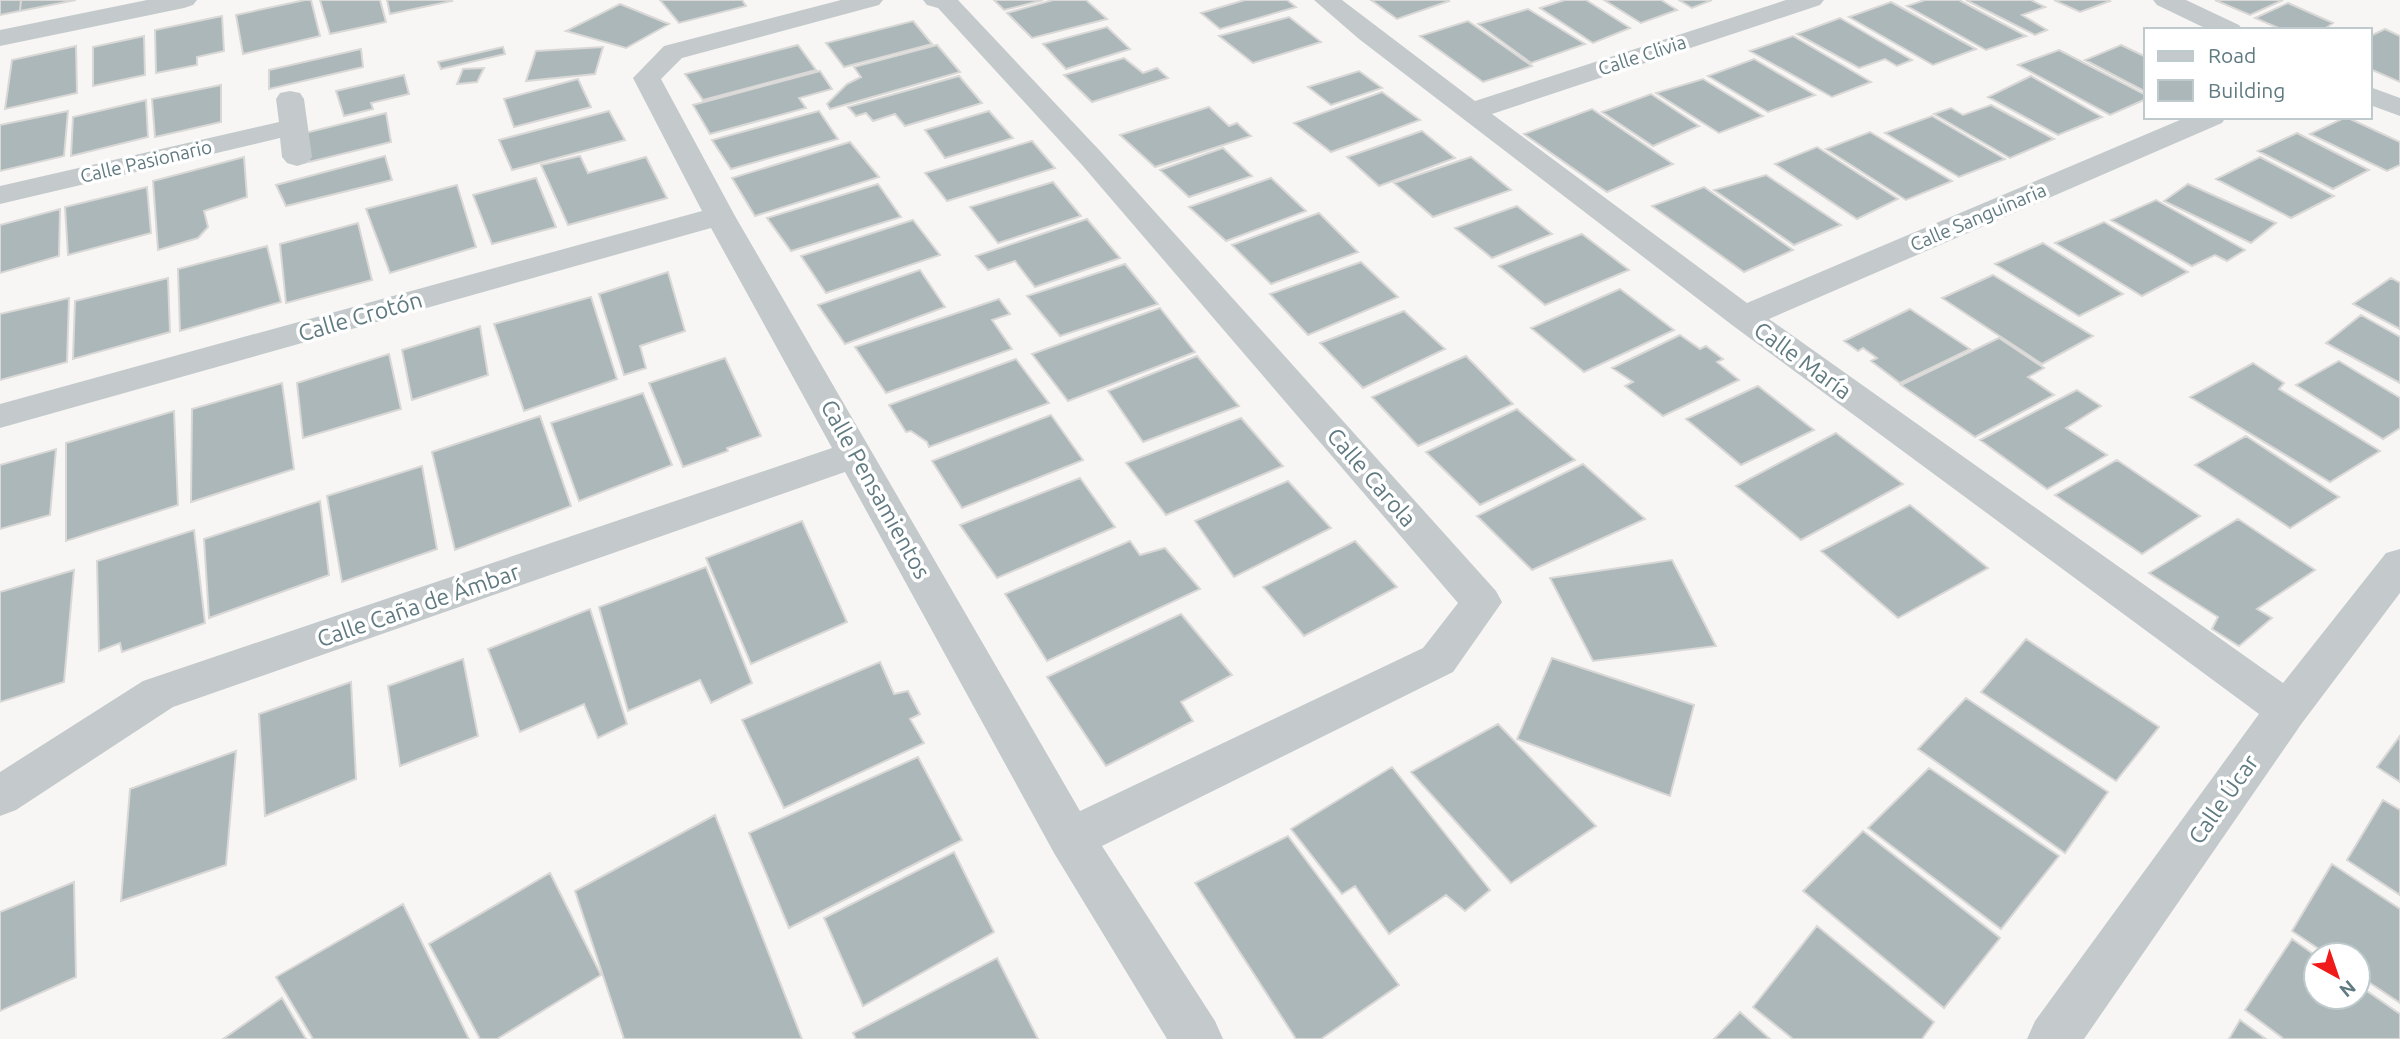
<svg xmlns="http://www.w3.org/2000/svg" width="2400" height="1039" font-family="Ubuntu,sans-serif">
  <style>
    .building { fill: #abb7b9; stroke: #d9d8d6; stroke-width: 2 }
    .lines { fill: none; stroke-linecap: round; stroke-linejoin: round }
    .street { fill: #c4cacc; fill-rule: evenodd }
    .labels { text-anchor: middle; dominant-baseline: central; stroke-width: 7; stroke-linejoin: round; paint-order: stroke }
    .far-street-label { font-size: 19px; fill: #607a81; stroke: #fff }
    .street-label { font-size: 23px; fill: #607a81; stroke: #fff }
  </style>
  <rect width="100%" height="100%" fill="#f7f6f4"/>
  <path class="building" d="M0,0H21L20,11L0,15Z
    M21,0H76L20,11Z
    M305,0H311L320,36L243,54L236,15Z
    M320,0H380L386,22L330,34Z
    M387,0H451L452,1L390,14Z
    M660,0H742L746,6L679,23Z
    M994,0H1043L1004,10Z
    M1053,0H1086L1107,19L1032,38L1007,13Z
    M1245,0H1287L1296,7L1220,29L1201,13Z
    M1371,0H1448L1449,1L1397,19Z
    M1565,0H1586L1630,28L1593,43L1540,8Z
    M1604,0H1661L1677,10L1641,23Z
    M1679,0H1712L1692,8Z
    M1925,0H1959L2026,36L1986,50L1907,6Z
    M1966,0H2031L2045,7L2022,15L2047,30L2035,35Z
    M2054,0H2109L2110,1L2080,12Z
    M2215,0H2283L2250,15Z
    M1891,2L1976,49L1933,65L1849,17Z
    M2288,3L2333,23L2323,30H2283L2255,18Z
    M620,4L669,24L626,48L566,31Z
    M1528,9L1585,44L1531,63L1478,24Z
    M222,16L224,51L197,57V65L156,73L155,30Z
    M1289,17L1321,42L1253,63L1219,36Z
    M1840,18L1912,60L1897,66L1885,59L1859,68L1797,34Z
    M913,21L932,44L844,67L826,43Z
    M1468,21L1532,66L1483,82L1420,36Z
    M1107,27L1130,49L1066,69L1043,44Z
    M2385,29L2400,36V82L2370,69V36Z
    M144,36L145,75L93,86V47Z
    M1793,36L1871,82L1832,97L1750,51Z
    M798,45L816,70L703,100L685,74Z
    M937,45L960,72L830,109L827,104L847,84L861,77L854,67Z
    M2121,45L2146,57V92L2085,60Z
    M76,46L77,93L5,109L12,60Z
    M503,47L505,54L441,69L438,62Z
    M603,47L595,74L526,81L536,51Z
    M361,49L363,67L269,89V70Z
    M2059,50L2146,95V99L2110,115L2018,65Z
    M1124,58L1143,73L1157,68L1168,78L1092,102L1064,75Z
    M1754,59L1815,95L1768,112L1708,76Z
    M484,68L477,82L457,84L463,69Z
    M820,71L832,89L799,98L806,108L710,134L693,105Z
    M1359,71L1382,88L1331,105L1308,87Z
    M404,75L409,94L371,103L373,109L344,116L336,91Z
    M959,76L982,103L905,126L895,114L873,121L866,113L856,116L848,107Z
    M2031,76L2102,117L2058,135L1988,97Z
    M578,79L591,107L514,127L504,99Z
    M1703,79L1763,116L1719,133L1656,93Z
    M221,85V122L155,137L152,99Z
    M1382,92L1420,120L1331,152L1294,123Z
    M1651,94L1699,126L1653,146L1602,112Z
    M146,100L148,137L71,156L73,117Z
    M1991,105L2054,139L2010,158L1934,114L1951,108L1963,115Z
    M1209,107L1229,126L1237,123L1251,136L1155,167L1120,135Z
    M1592,109L1673,164L1607,192L1524,134Z
    M68,111L64,156L0,171V125Z
    M609,111L625,140L512,170L499,140Z
    M819,111L838,139L731,169L712,140Z
    M989,111L1013,138L945,158L925,130Z
    M386,113L391,142L309,162L305,133Z
    M1932,116L2005,159L1959,177L1885,133Z
    M2346,117L2400,142V165L2387,171L2310,134Z
    M1422,131L1455,158L1379,186L1347,157Z
    M1870,132L1952,181L1906,200L1826,149Z
    M2297,133L2369,170L2333,189L2258,151Z
    M1032,141L1055,168L947,201L925,173Z
    M850,142L879,177L755,216L732,178Z
    M1817,147L1898,199L1857,219L1775,164Z
    M1223,148L1252,176L1189,197L1160,170Z
    M385,156L392,180L286,206L276,185Z
    M580,156L588,173L646,157L667,198L568,225L541,165Z
    M244,157L247,197L204,211L208,227L198,238L158,250L153,181Z
    M1471,157L1511,190L1433,217L1394,183Z
    M2260,157L2334,196L2291,218L2216,179Z
    M1766,175L1841,225L1794,245L1714,190Z
    M536,178L556,227L492,244L473,195Z
    M1271,178L1306,211L1226,241L1189,207Z
    M1053,182L1081,216L998,243L970,207Z
    M878,184L901,217L791,251L767,218Z
    M2188,184L2276,223L2251,243L2164,201Z
    M457,185L476,247L390,273L366,209Z
    M147,187L151,233L68,255L65,207Z
    M1704,187L1793,250L1744,272L1652,206Z
    M2156,200L2245,250L2227,261L2215,255L2192,266L2111,220Z
    M1517,206L1552,234L1492,258L1455,228Z
    M60,209L59,256L0,273V225Z
    M1319,213L1358,252L1271,284L1232,245Z
    M1087,219L1120,258L1035,287L1015,261L988,270L976,256Z
    M913,220L940,255L826,293L801,256Z
    M2104,222L2188,272L2142,296L2055,243Z
    M358,223L372,280L286,303L280,244Z
    M1582,234L1629,270L1545,305L1499,266Z
    M2043,243L2123,294L2079,316L1995,264Z
    M267,246L281,302L180,331L178,269Z
    M1361,262L1398,297L1308,335L1270,294Z
    M1125,264L1158,304L1060,336L1027,296Z
    M920,270L945,307L845,344L818,305Z
    M668,272L685,331L640,346L646,368L624,375L599,294Z
    M1993,275L2093,336L2042,364L1942,298Z
    M168,278L170,332L73,359L75,301Z
    M2391,278L2400,283V329L2353,304Z
    M1620,289L1674,330L1584,372L1531,328Z
    M591,297L617,379L524,411L494,324Z
    M69,298L67,362L0,380V314Z
    M999,299L1010,314L992,320L1012,349L886,393L855,347Z
    M1160,308L1195,352L1068,401L1032,354Z
    M1910,309L1970,349L1900,383L1871,361L1877,358L1863,348L1858,351L1844,341Z
    M1404,311L1445,349L1363,388L1320,343Z
    M2361,315L2400,337V383L2326,343Z
    M480,326L488,375L412,400L402,350Z
    M1680,335L1700,349L1706,346L1723,359L1717,362L1739,380L1663,416L1625,386L1633,382L1612,368Z
    M1999,338L2044,368L2028,377L2054,395L1975,437L1901,385Z
    M389,354L401,409L303,438L297,383Z
    M1197,356L1239,406L1143,442L1108,391Z
    M1466,356L1513,404L1418,446L1372,397Z
    M725,358L761,436L727,448L728,451L683,467L649,383Z
    M1016,359L1049,403L929,447L927,442L911,431L906,432L889,405Z
    M2339,361L2400,398V428L2383,439L2296,385Z
    M2253,363L2284,383L2279,389L2380,451L2330,482L2190,397Z
    M282,383L294,469L191,502L192,409Z
    M1758,386L1814,430L1741,465L1686,419Z
    M2077,390L2101,406L2066,428L2107,455L2047,489L1980,440Z
    M643,393L672,465L579,501L551,423Z
    M1517,409L1575,460L1480,505L1426,452Z
    M174,411L178,505L66,541V443Z
    M1051,415L1083,460L962,508L932,461Z
    M540,416L571,506L455,550L432,452Z
    M1241,418L1283,466L1166,515L1126,463Z
    M1836,433L1903,484L1801,540L1736,486Z
    M2246,436L2339,497L2290,528L2195,465Z
    M56,449L50,515L0,529V465Z
    M2117,460L2200,516L2142,554L2055,495Z
    M1583,464L1645,519L1532,570L1477,516Z
    M422,466L437,549L342,582L327,496Z
    M1080,478L1115,527L997,578L960,525Z
    M1288,481L1331,528L1234,577L1195,521Z
    M320,501L329,575L209,618L204,539Z
    M1910,505L1988,568L1898,618L1821,551Z
    M2238,519L2315,570L2257,609L2272,618L2239,646L2212,629L2218,617L2149,573Z
    M802,521L847,622L751,664L706,558Z
    M194,530L205,623L122,652L120,643L99,651L97,561Z
    M1130,541L1140,555L1165,548L1200,589L1047,661L1005,594Z
    M1355,541L1397,587L1304,636L1263,587Z
    M1672,560L1716,646L1593,661L1550,578Z
    M706,567L752,683L711,703L700,680L628,711L599,607Z
    M74,570L64,682L0,702V592Z
    M590,609L627,724L598,738L584,704L520,732L488,649Z
    M1181,614L1232,675L1181,702L1193,721L1106,766L1047,677Z
    M2026,639L2159,727L2116,781L1981,692Z
    M1552,658L1694,705L1670,796L1517,739Z
    M463,659L478,736L400,766L388,686Z
    M880,662L894,694L908,691L920,714L910,719L924,743L784,808L742,720Z
    M351,682L356,779L265,816L259,714Z
    M1966,698L2108,792L2065,853L1918,749Z
    M1498,724L1596,826L1511,883L1411,772Z
    M2400,736V782L2377,767Z
    M236,751L226,865L121,901L130,789Z
    M918,757L962,840L789,928L749,833Z
    M1392,767L1490,890L1465,911L1446,895L1389,934L1355,886L1342,894L1291,829Z
    M1929,768L2059,856L2001,929L1868,828Z
    M2383,800L2400,810V895L2347,860Z
    M715,815L802,1039H624L575,891Z
    M1863,831L2000,938L1944,1008L1803,891Z
    M1288,836L1399,985L1321,1039H1296L1195,883Z
    M954,852L994,932L863,1006L824,918Z
    M2332,864L2400,909V1003L2358,975V955H2328L2292,931Z
    M550,873L601,975L497,1039H480L429,944Z
    M74,882L76,977L0,1011V912Z
    M403,904L469,1039H313L276,977Z
    M1817,926L1934,1022L1922,1039H1793L1753,1007Z
    M2292,939L2316,956V997H2358V985L2400,1014V1039H2284L2245,1010Z
    M997,958L1038,1039H856L853,1033Z
    M282,998L306,1039H223Z
    M1740,1012L1770,1039H1714Z
    M2240,1020L2266,1039H2229Z"/>
  <g class="lines">
    <path class="street" d="M147,0H197L193,5L184,8L0,46V30Z
      M841,0H883L879,5L682,58L661,79L735,216L1080,811L1423,648L1458,603L1082,165L938,8L927,5L923,0H958L1102,153L1496,591L1502,602L1453,672L1102,846L1215,1021L1223,1039H1167L1054,853L845,472L173,707L16,810L0,816V772L143,681L832,448L711,228L0,428V404L702,211L633,78L664,46Z
      M1314,0H1342L1475,101L1786,0H1824L1820,5L1492,114L1747,303L2187,117H2226L2222,123L1769,319L2283,683L2386,553L2400,549V593L2302,723L2084,1039H2027L2035,1021L2259,714L1732,325L1359,39Z
      M2153,0H2186L2239,25L2243,30H2209L2157,5Z
      M2370,87L2400,98V116L2370,105Z
      M290,91L300,93L304,99L312,157L307,163L297,166L287,163L282,157L280,138L0,204V186L279,122L276,99L280,93Z"/>
  </g>
  <g class="labels">
    <g class="far-street-label">
      <text transform="translate(1642 55) rotate(-18)">Calle Clivia</text>
      <text transform="translate(146 161) rotate(-13)">Calle Pasionario</text>
      <text transform="translate(1978 217) rotate(-23)">Calle Sanguinaria</text>
    </g>
    <g class="street-label">
      <text transform="translate(360 316) rotate(-16)">Calle Crotón</text>
      <text transform="translate(1803 360) rotate(36)">Calle María</text>
      <text transform="translate(1372 477) rotate(49)">Calle Carola</text>
      <text transform="translate(876 489) rotate(61)">Calle Pensamientos</text>
      <text transform="translate(418 605) rotate(-19)">Calle Caña de Ámbar</text>
      <text transform="translate(2223 799) rotate(-55)">Calle Úcar</text>
    </g>
  </g>
  <rect x="2144" y="28" width="228" height="91" fill="#ffffff" stroke="#bfcacd" stroke-width="2"/>
  <rect x="2158" y="51" width="35" height="10" fill="#c4cacc" stroke="#bfcacd" stroke-width="2"/>
  <text x="2208" y="63" font-size="21" fill="#607a81">Road</text>
  <rect x="2158" y="80" width="35" height="21" fill="#abb7b9" stroke="#bfcacd" stroke-width="2"/>
  <text x="2208" y="98" font-size="21" fill="#607a81">Building</text>
  <g transform="translate(2337 976) rotate(140)"><circle r="33" fill="#ffffff" stroke="#bfcacd" stroke-width="2"/>
  <path d="M0-5L12 26L0 18L-12 26Z" fill="#f11a1a"/>
  <text y="-10" font-size="19" font-weight="bold" text-anchor="middle" fill="#607a81">N</text>
  </g>
</svg>
